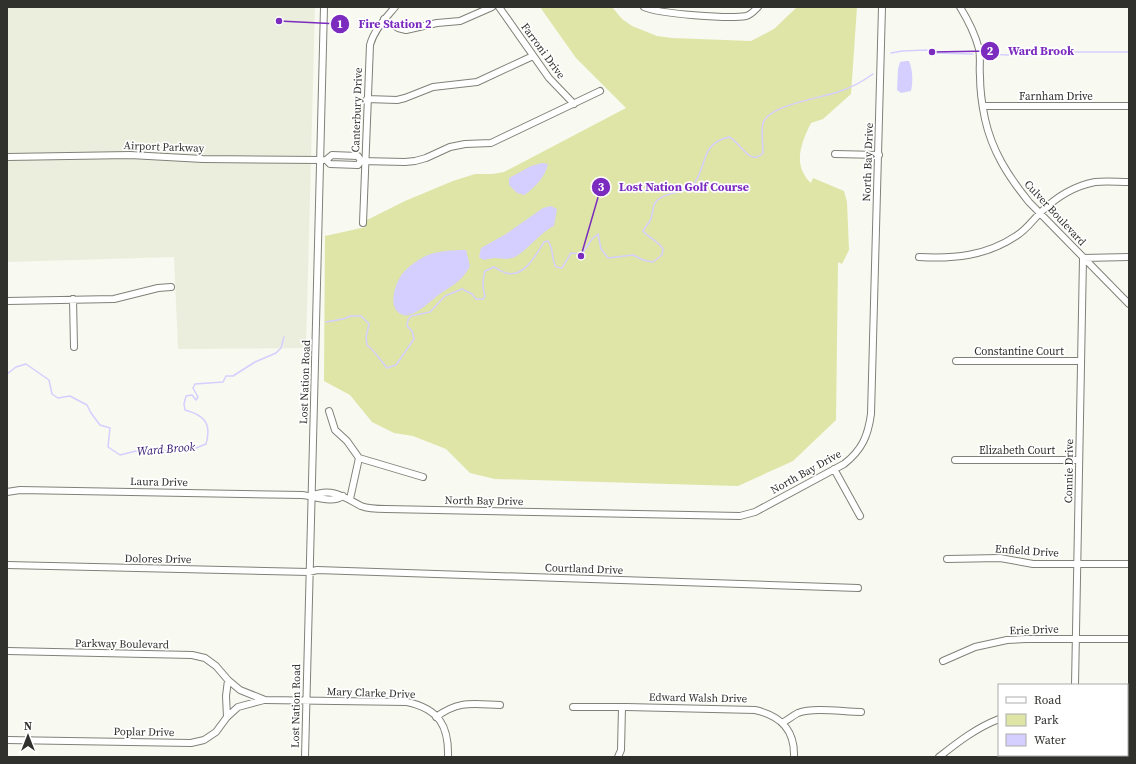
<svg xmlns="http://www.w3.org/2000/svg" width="1136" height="764" font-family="'Source Serif 4',serif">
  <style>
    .built { fill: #eceedd }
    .green { fill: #dfe5a6 }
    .water { fill: #d4cfff }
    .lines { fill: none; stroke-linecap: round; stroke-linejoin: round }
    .stream { stroke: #d4cfff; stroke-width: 1.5 }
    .minor-casing { stroke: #808179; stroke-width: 8 }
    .minor { stroke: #fff; stroke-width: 6 }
    .labels { text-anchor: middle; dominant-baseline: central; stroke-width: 3.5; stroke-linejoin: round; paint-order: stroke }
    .street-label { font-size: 11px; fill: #30312d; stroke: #fff }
    .water-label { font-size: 12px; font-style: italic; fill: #30136c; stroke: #fff }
    .leader { fill: none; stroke: #7b2cbf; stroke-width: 1.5 }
    .callout-dot { fill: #7b2cbf; stroke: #fff; stroke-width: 1.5 }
    .mark-label { font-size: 12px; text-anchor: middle; font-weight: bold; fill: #fff }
    .callout-label { font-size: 12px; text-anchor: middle; font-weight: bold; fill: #7b2cbf; stroke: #fff; stroke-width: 3.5; stroke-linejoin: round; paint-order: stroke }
  </style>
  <rect width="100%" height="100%" fill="#f8f9f0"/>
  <path class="built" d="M7,7H315L306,348L178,349L174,257L7,262Z"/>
  <path class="green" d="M540,7H612L622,19L632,26L657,36L672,38L751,41L774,29L797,7H857L851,94L823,119L811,123C801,143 792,165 811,183L813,178L844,191L847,202L849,250L842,264L838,262L836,420L793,461L738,486L495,479L470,473L446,449L413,436L394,433L372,422L350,395L324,381L325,236L366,227L367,220L405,201L453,181L475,174H493L504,172L626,108L576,58Z"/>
  <path class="water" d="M906,61H909C913,70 913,82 911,91L901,93L897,90L898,69L900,62Z
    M542,163L548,164C545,177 535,188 524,195L517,193L509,185V178L531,166Z
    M551,206L557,209L554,226C540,232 524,255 512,258C506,260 502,258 496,258C492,258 487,259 484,260L479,257L481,248L506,234L543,208Z
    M466,250L470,266C462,282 451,286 437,296C430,302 418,313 409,315C405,316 401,315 398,312C388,304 396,281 403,273C407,268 416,261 422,258C432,251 454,250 466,250Z"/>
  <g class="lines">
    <path class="stream" d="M891,53L902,51L926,50L936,53L973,54
      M987,54L1029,56L1051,52H1129
      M326,322L343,319L351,316H361L369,324L366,337L367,345C375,351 380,360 387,368L396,365L414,339L412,331L407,326L408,320L411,316L430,312L445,296L462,289L472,294L476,299H483L485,296C482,287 482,280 485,271L494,267C498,269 502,272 506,273C524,278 536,255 544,242L548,241C554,249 551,258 556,267L562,268L571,253L582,254L592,239L598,234L601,249L608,258L633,255L643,260L653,262L662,255L663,249C658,241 649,238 643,231C645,227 648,224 650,221C653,215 652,208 655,203C663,191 682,195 692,186C708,170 698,144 729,137C741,142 749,167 763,153C763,145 761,129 763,123C769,105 821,98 838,92C850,88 862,82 873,74
      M7,374L16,367L26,364L49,380L52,394L58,398L70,396L87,405L91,413L100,425L110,428L108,447L120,455L136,451H158L196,448L206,444C212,423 204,415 185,410L184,404L186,396L192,395L196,400L198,397L193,388L195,384L223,382L226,376H233L255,362L276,353L281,348L284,337"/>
    <g class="minor-casing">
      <path id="minor" d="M499,7L549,78L574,104
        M644,7C659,14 729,19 746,16C751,15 754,11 758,7
        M960,7C968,20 975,34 979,49C981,58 979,67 980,76C980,91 982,105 985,119C992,151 1008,176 1029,202L1129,304
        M384,19L398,28L406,30L437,23L460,21L492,7
        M367,99L397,100L405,98L433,87L477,82L533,56
        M983,106H1129
        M835,154L879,155
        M7,157L130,155L203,159L323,160
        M361,161L358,156L332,155L326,160L330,164L358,165L361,161L405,162L415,161L426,158L450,147L465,144L491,143L600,91
        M363,223L370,45C374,30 385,19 395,7
        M919,257C954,259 986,256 1016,236C1026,230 1032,221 1040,213C1055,198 1074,186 1095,182C1106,181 1118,182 1129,182
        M73,299L74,347
        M7,301L114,299L158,288L171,287
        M956,361H1081
        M329,411L335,430L347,441L359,458L423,477
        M955,460H1079
        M834,469L860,516
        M7,492L20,490L302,495C314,496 332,504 343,496
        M311,496C332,487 344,497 361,506C369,509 379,509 386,509L740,516L755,512L844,464C862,450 868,436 871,414L882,7
        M350,499L359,458
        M947,559L1000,558L1033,564H1129
        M7,565L309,572L317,570L858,588
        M7,651L192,655L205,658L216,666L228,680L240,690L265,700L407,702C439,709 449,726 448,757
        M943,661L975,647L1007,640L1026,639H1129
        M1075,685L1083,258L1129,257
        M573,707H626L755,710C781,716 795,730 794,757
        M1127,714H1129
        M227,717L226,696L228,680
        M436,717C459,700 473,704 500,705
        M782,723C788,720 792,716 798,713C815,707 843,712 861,712
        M7,740L191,743L204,740L216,732L227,717L238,707L264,700
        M305,757L324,7
        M618,757L621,750L622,707
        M939,757C958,742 976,728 999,719"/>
    </g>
    <use href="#minor" class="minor"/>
  </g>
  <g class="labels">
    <g class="street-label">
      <text transform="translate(543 51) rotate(54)">Farroni Drive</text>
      <text x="1056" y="96">Farnham Drive</text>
      <text transform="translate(357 110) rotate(-88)">Canterbury Drive</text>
      <text transform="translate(164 147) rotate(2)">Airport Parkway</text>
      <text transform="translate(868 162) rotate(-88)">North Bay Drive</text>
      <text transform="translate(1055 213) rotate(47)">Culver Boulevard</text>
      <text x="1019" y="351">Constantine Court</text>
      <text transform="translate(305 382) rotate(-88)">Lost Nation Road</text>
      <text x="1017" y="450">Elizabeth Court</text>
      <text transform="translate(1069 471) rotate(-89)">Connie Drive</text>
      <text transform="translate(806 472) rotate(-29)">North Bay Drive</text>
      <text transform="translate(159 482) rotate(1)">Laura Drive</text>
      <text transform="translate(484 501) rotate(1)">North Bay Drive</text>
      <text transform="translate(1027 551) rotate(4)">Enfield Drive</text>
      <text transform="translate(158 559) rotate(1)">Dolores Drive</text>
      <text transform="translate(584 569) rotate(2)">Courtland Drive</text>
      <text transform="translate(1034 630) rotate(-2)">Erie Drive</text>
      <text transform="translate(122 644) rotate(1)">Parkway Boulevard</text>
      <text transform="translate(371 693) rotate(2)">Mary Clarke Drive</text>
      <text transform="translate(698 698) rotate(1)">Edward Walsh Drive</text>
      <text transform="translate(296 706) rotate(-89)">Lost Nation Road</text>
      <text transform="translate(144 732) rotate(1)">Poplar Drive</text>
    </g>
    <g class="water-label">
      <text transform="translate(166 449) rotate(-5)">Ward Brook</text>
    </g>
  </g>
  <path class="leader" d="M279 21L340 24M932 52L990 51M581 256L601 187"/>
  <g class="callout-dot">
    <circle cx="279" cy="21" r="4"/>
    <circle cx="932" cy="52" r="4"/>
    <circle cx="581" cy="256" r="4"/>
    <circle cx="340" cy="24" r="10"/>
    <circle cx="990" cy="51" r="10"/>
    <circle cx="601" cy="187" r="10"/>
  </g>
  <g class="mark-label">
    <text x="340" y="28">1</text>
    <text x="990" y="55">2</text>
    <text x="601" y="191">3</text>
  </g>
  <g class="callout-label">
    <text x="395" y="28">Fire Station 2</text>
    <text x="1041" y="55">Ward Brook</text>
    <text x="684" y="191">Lost Nation Golf Course</text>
  </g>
  <rect width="1136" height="764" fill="none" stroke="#30312d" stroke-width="16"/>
  <rect x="998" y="684" width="130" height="72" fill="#ffffff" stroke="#acadab"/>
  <rect x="1006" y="697" width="20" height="6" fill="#ffffff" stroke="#acadab"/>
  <text x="1034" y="704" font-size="12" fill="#30312d">Road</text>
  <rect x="1006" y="714" width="20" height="12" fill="#dfe5a6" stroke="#acadab"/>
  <text x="1034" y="724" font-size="12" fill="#30312d">Park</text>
  <rect x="1006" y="734" width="20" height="12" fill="#d4cfff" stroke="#acadab"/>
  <text x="1034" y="744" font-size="12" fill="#30312d">Water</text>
  <g transform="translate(28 736)" stroke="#ffffff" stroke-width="3" paint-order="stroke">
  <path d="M0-3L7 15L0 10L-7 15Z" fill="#30312d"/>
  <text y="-6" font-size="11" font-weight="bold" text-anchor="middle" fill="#30312d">N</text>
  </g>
</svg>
